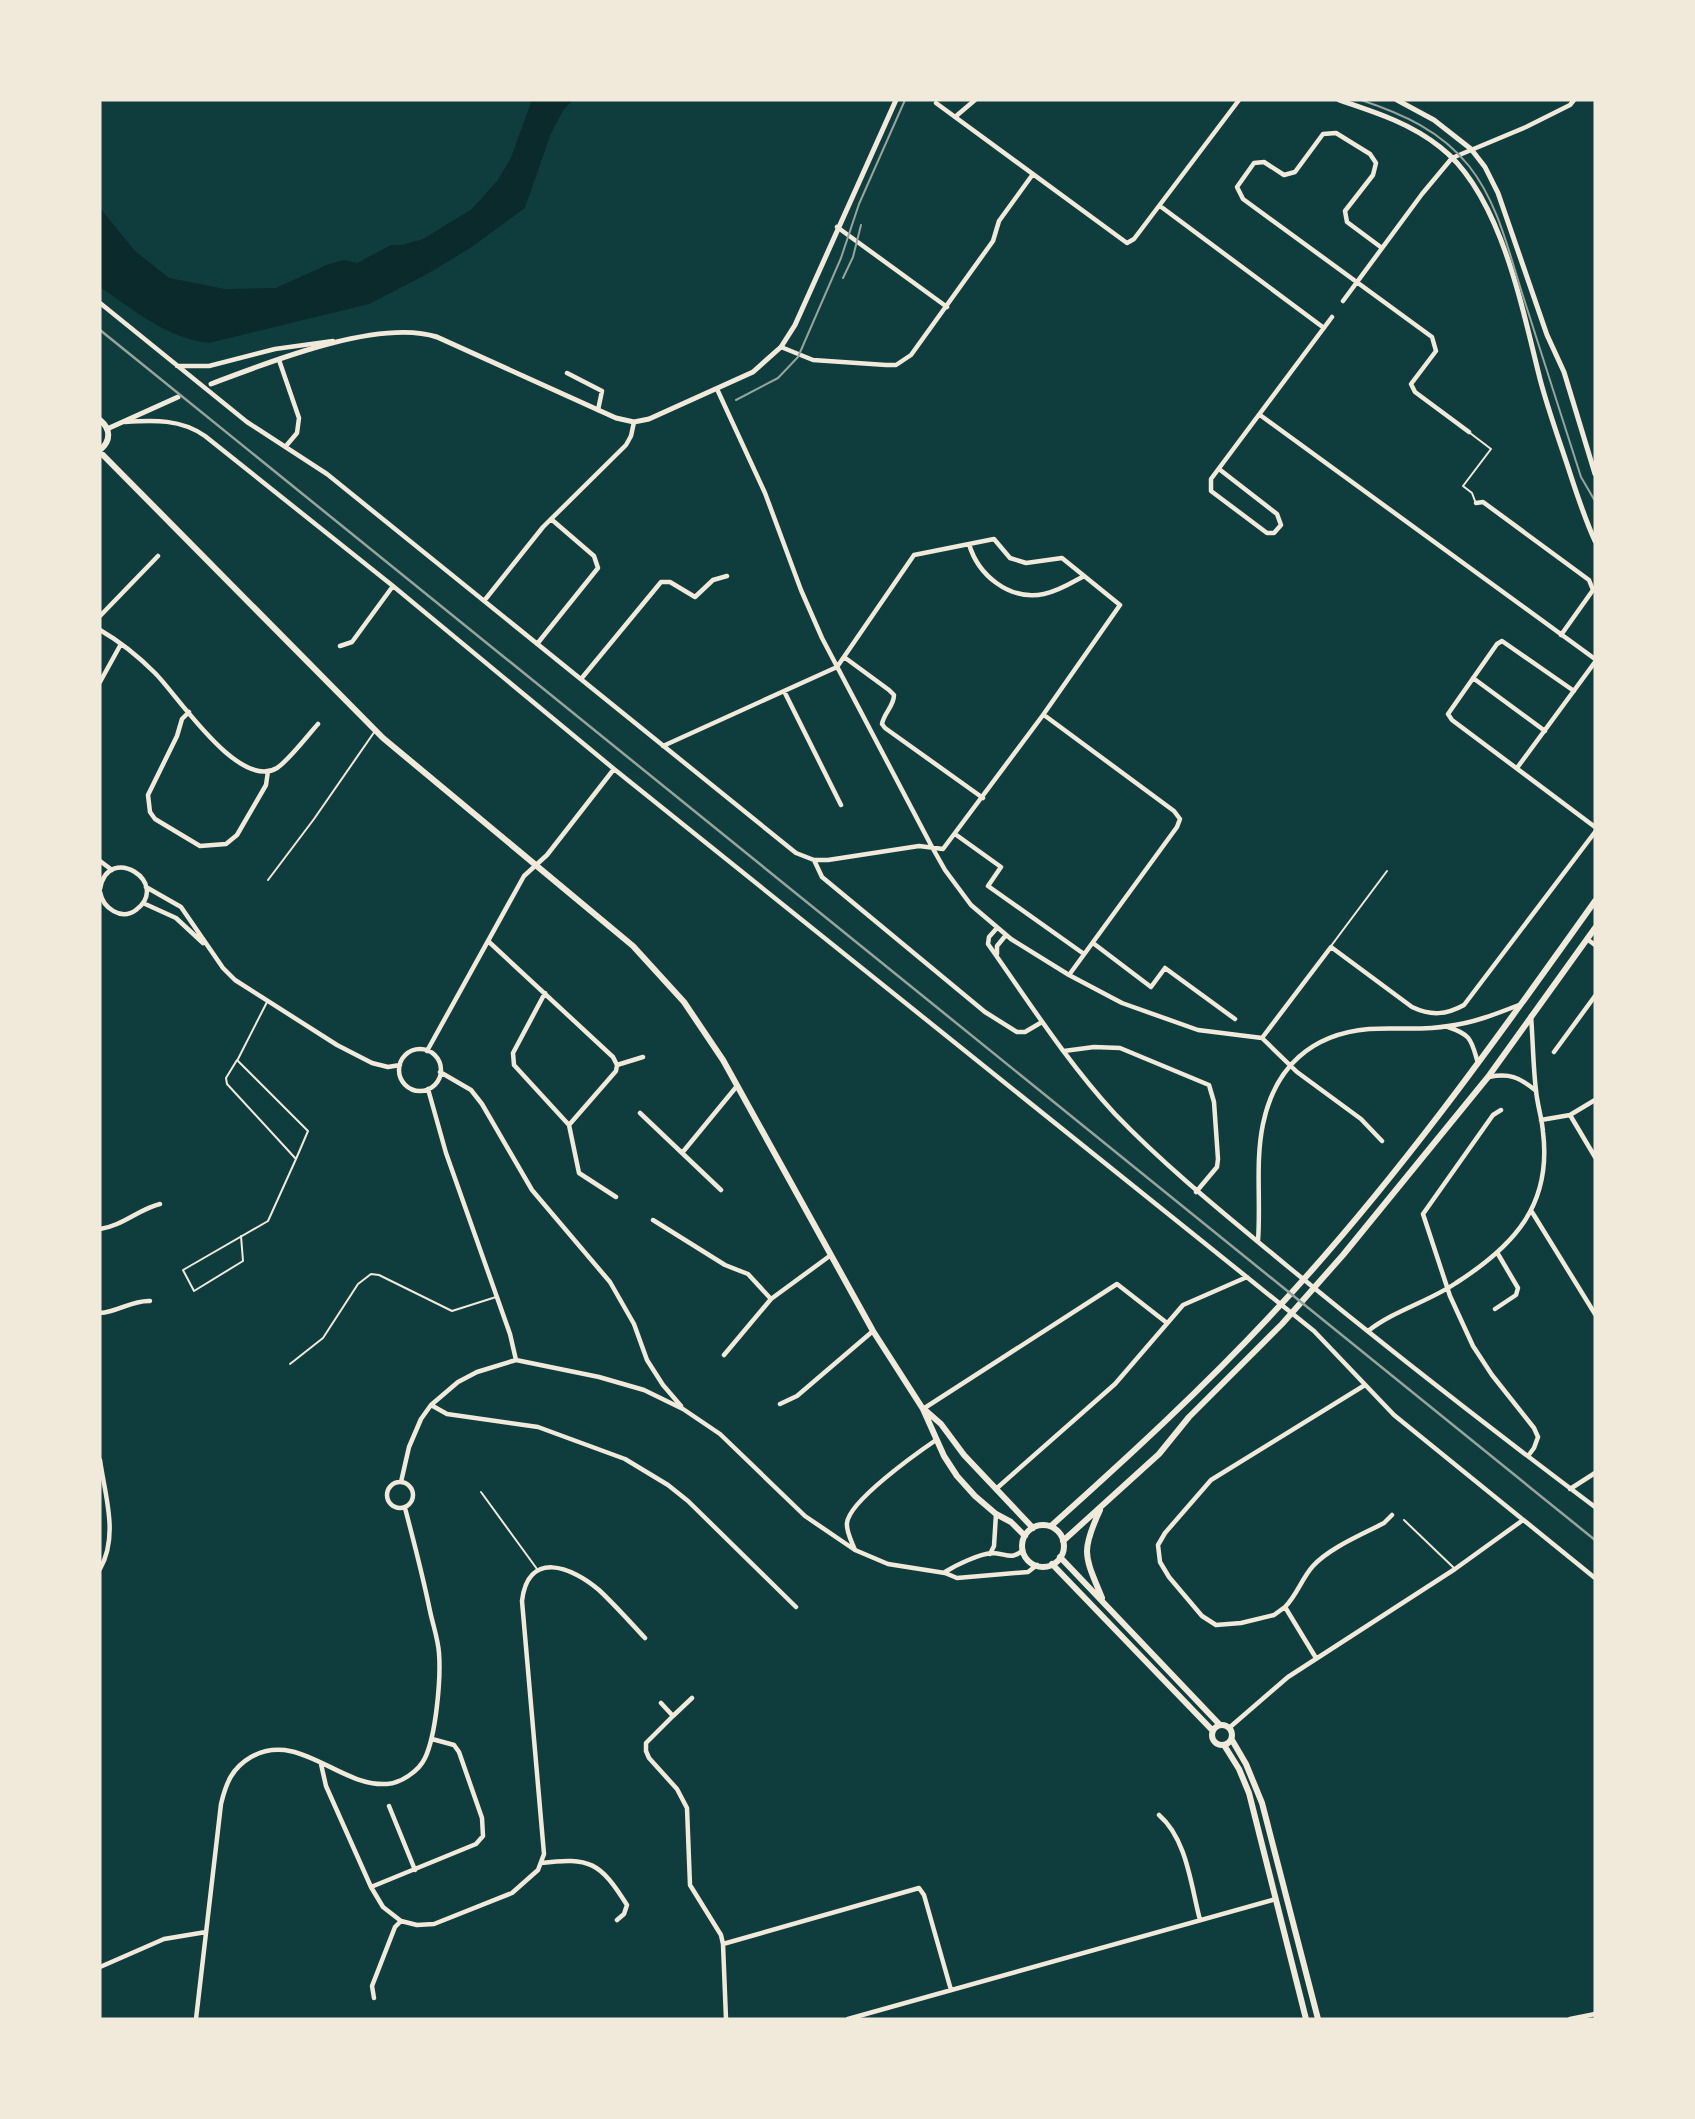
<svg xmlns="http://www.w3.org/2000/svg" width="1695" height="2119" font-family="Cabin,sans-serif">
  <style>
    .water { fill: #0a2a2b }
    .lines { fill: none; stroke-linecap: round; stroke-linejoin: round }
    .service { stroke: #f1e9da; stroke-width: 2 }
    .minor { stroke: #f1e9da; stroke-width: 4.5 }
    .tertiary { stroke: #f1e9da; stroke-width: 5 }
    .primary { stroke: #f1e9da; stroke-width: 6 }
    .tram { stroke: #97a49c; stroke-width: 2 }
    .rail { stroke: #97a49c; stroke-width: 2.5 }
  </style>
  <rect width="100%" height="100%" fill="#0f3d3e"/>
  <path class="water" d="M532,100H573L564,109L551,133L525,208L470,248L429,273L369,304L209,343C167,338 135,311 100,287V208L135,251L169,278L225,289L276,288L329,264L344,260L357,263L391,245H402L423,239L472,209L497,181L510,160Z"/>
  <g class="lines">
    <path class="service" d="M1470,433L1491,449L1463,486L1472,493L1475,501
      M268,880L314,819L375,731
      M1331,946L1387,871
      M238,1059L267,1002
      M237,1060L308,1131L296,1159L227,1084L226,1078Z
      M241,1236L243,1261L194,1291L183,1270L268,1221L296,1159
      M290,1364L323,1338L358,1284L371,1274L379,1275L452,1311L496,1297
      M481,1492L537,1569
      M1404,1520L1454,1568"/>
    <path class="minor" d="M936,103L1127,243L1134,239L1239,100
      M955,117L975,100
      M1160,206L1324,328
      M837,227L947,307
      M1382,248L1347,222L1345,211L1373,175L1376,163L1370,154L1336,133L1323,134L1295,172L1284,175L1264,162L1254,163L1237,187L1243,199L1432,337L1436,351L1411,384L1415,392L1469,432
      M1343,301L1422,194L1452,158L1526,127L1570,105L1574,100
      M100,303L247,422L327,474L796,853L814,860H828L919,846L943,849L1043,715L1120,605L1062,558L1026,563L1010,558L994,539L914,555L837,667L663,746
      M781,347L813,360L886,365H896L911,355L993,241L999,221L1033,174
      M279,360L299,418L297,433L286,446
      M177,366H209L275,349L333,341
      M567,373L602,391L598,410
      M717,389L765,493L801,590L822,638L932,847L945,870L971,905L1011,939L1069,975L1122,1003L1198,1030L1262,1038L1297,1072L1361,1119L1382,1141
      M1260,415L1595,659
      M125,422C154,420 181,419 205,436L393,586L614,769L1314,1331L1394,1415L1595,1578
      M1219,469L1277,514L1281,525L1274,533H1267L1211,491V479L1332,317
      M1476,503L1483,502L1589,580L1593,590L1561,635
      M969,544C978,575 1009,601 1044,594C1059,591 1071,583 1084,576
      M484,601L543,527L626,445L631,436L634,422
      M100,616L158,556
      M100,630C119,641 139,657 155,673C178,696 239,791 277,768C288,761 308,735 318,724
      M537,644L598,568L594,556L551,519
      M340,646L352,642L393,586
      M844,657L889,690L894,695C894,706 884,713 882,724L885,728L983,798
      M1473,678L1545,731
      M581,679L661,582H670L695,597L713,580L727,576
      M100,682L121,644
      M784,691L841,805
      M1574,691L1502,641L1497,644L1448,714L1452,720L1595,827
      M189,712L182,719L177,736L148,795L150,812L155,819L200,846L226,844L237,835L266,785L268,771
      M1044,715L1174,811L1180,819L1177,827L1069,975
      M1517,768L1595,662
      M955,834L1001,867L988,886L1084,954
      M814,860L822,877L985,1012L1017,1032H1025L1042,1022
      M100,861L112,870
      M146,887L181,907L223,968L235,980L337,1045L372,1063L388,1067L400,1065
      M100,889C108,842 172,883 136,910C121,921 103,908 100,892
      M143,903L176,918L203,943
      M997,928L989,937L988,944C1029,1002 1067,1062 1115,1114C1168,1169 1227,1216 1286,1265C1387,1348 1491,1429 1595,1507
      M1587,939L1595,945
      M488,941L613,1057L617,1065L616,1071L569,1125L514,1065L513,1053L545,993
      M1093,943L1151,987L1165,968L1235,1019
      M997,954V946L1006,935
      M1448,1027C1472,1035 1471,1040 1478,1063
      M1262,1038L1331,947L1412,1007C1431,1016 1446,1015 1464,1005L1595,832
      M399 1070a21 21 0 1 1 42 0a21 21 0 1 1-42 0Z
      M427,1051L524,876L547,855L614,769
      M1064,1051L1094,1047L1120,1048L1209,1085L1214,1102L1218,1159L1217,1167L1196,1192
      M1554,1052L1595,996
      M617,1065L643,1057
      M440,1072L471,1090L482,1104L532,1190L610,1282L634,1324L647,1360L663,1385L681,1406
      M1489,1077C1509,1073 1519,1077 1535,1090
      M428,1089L446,1153L510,1334L516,1360
      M1501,1110L1493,1115L1423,1214L1450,1296L1473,1346L1492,1375L1534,1428L1538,1437L1534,1448L1528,1456
      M640,1113L721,1190
      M1570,1115L1595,1157
      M1541,1120L1570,1115L1595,1100
      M569,1125L579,1173L616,1197
      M682,1153L737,1086
      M1532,1212L1595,1314
      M653,1220L725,1265L748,1274L771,1299L831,1255
      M100,1229C122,1226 139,1209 160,1204
      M1258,1241C1261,1202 1255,1162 1263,1124C1275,1067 1311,1034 1369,1029C1395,1027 1422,1031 1448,1026C1473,1023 1496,1014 1519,1005
      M1495,1309L1516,1295L1518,1288L1498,1254
      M100,1313C118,1312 132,1300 150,1301
      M1368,1331C1395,1310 1428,1302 1456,1283C1514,1246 1552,1205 1543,1132C1542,1118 1537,1104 1536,1090C1533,1066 1533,1040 1531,1016
      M724,1355L771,1299
      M780,1404L797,1396L873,1331
      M431,1405L447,1414L538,1427L625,1459L668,1485L688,1501L796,1607
      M923,1409L1117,1284L1167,1323
      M100,1460C105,1496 119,1535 100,1569
      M387 1495a13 13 0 1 1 26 0a13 13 0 1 1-26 0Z
      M401,1482L409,1447L421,1419L431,1405L458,1382L477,1372L516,1360L599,1377L644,1390L683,1409L720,1434L805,1516L855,1550L888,1564L945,1573L957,1578L1028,1572L1037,1565
      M996,1489L1115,1384L1183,1305L1247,1277
      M1570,1489L1595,1473
      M855,1550C852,1542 846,1532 847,1523C849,1501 917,1453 936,1440
      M990,1554L994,1546L996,1514
      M945,1572C956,1565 979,1554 992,1553C1006,1553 1011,1561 1023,1550
      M1285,1607C1297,1595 1302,1578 1313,1566C1329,1548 1363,1534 1384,1523L1392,1515
      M1316,1658L1285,1607L1274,1615L1241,1623L1216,1625L1202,1616L1169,1577L1160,1562L1158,1545L1165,1533L1211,1480L1365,1385
      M661,1703L673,1716L646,1743V1751L649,1758L677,1789L687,1808L690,1885L721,1935L723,1944L726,2019
      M673,1716L692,1698
      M1229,1728L1288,1677L1455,1569L1523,1520
      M321,1764L326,1786L371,1887L383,1907L401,1921L417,1925L434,1924L512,1893L538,1870L544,1854L522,1601C528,1550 571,1566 599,1590C615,1605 630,1622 645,1638
      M389,1806L415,1870
      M1159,1815C1187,1839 1191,1886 1200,1920
      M541,1863C590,1857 600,1862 627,1905L624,1914L617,1920
      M371,1887L476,1844L483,1836L482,1818L459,1752L454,1745L432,1739
      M723,1944L919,1888L924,1895L951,1990
      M100,1967L164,1939L206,1932
      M374,1998L372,1986L395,1927L401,1921
      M196,2019L221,1804C226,1783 232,1768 251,1757C299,1730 339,1787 387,1784C401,1783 419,1771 425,1758C436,1735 441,1679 439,1653C438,1639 433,1625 430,1611C423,1577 414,1542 405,1508
      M848,2019L1276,1899
      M1570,2019L1595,2014"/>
    <path class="tertiary" d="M1339,100C1375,112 1410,123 1440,147C1501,194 1522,308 1540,379C1547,406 1557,434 1566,461C1575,488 1583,515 1595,541
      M1397,100L1434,120L1471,149L1485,167L1498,193L1547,335L1564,372L1595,474
      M211,384C269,362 379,318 437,337L616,418L634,422L649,419L753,372L781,347L795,325L896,100
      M107,429L178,397"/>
    <path class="primary" d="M100,420C111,429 111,441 100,450
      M100,452L383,738L633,946L684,1002L723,1060L873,1331L923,1409L944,1456L957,1476L975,1496L996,1514L1011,1522L1025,1536
      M925,1410L941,1424L964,1455L1033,1528
      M1100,1510C1080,1553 1085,1556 1102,1598
      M1022 1546a21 21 0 1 1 42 0a21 21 0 1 1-42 0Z
      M1051,1526C1127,1458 1202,1389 1272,1314C1392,1186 1494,1043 1595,901
      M1063,1541L1159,1454L1189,1417L1282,1324L1343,1255L1488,1077L1595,928
      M1060,1557L1220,1725
      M1052,1564L1213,1731
      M1212 1735a10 10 0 1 1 20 0a10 10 0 1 1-20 0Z
      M1232,1740L1246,1764L1262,1803L1318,2019
      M1224,1745L1239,1769L1249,1793L1306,2019"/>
    <path class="tram" d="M1361,100C1403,114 1441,131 1469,166C1499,204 1509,254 1524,299C1543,358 1562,418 1581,477L1595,501
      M843,278L853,257L861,225
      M736,400L778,378L798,357L841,258L859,204L905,100"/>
    <path class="rail" d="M100,330L1595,1540"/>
  </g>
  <rect width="1695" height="2119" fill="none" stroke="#f1e9da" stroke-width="203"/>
</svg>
